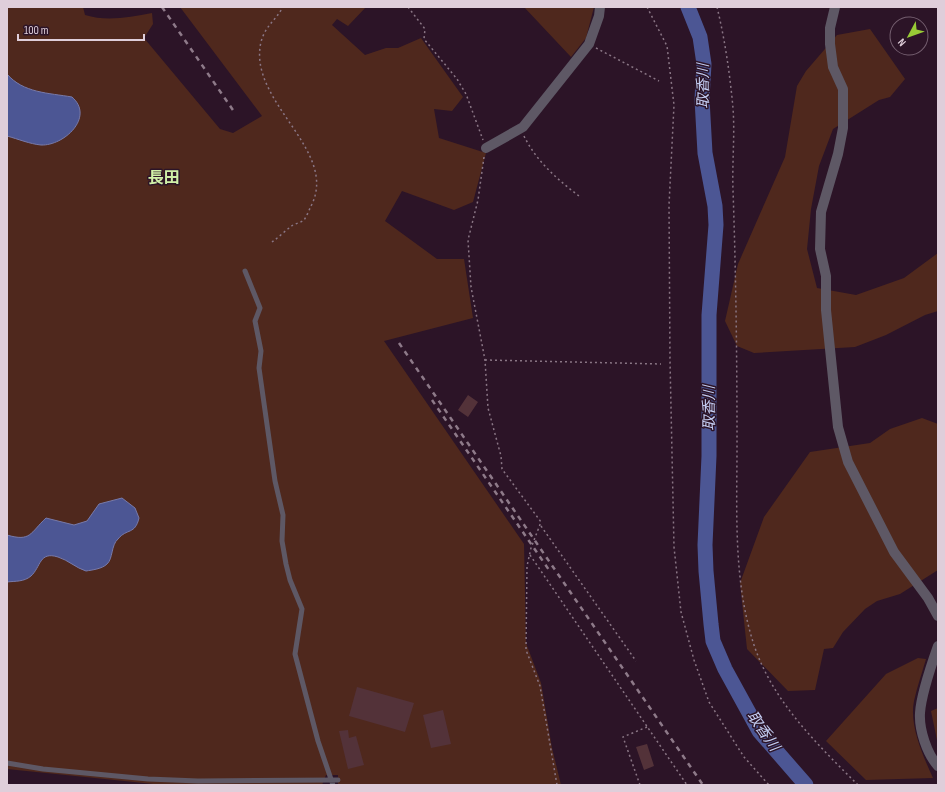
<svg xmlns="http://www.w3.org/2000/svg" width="945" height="792" font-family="'Sofia Sans Condensed','Noto Sans JP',sans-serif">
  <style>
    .green { fill: #4f281d }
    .water { fill: #4c5694; stroke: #787aa9 }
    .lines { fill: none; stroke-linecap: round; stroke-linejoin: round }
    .river { stroke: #4c5694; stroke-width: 15 }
    .building { fill: #533239 }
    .path { stroke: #8a7685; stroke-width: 1.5; stroke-dasharray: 2 3; stroke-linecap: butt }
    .service { stroke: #5e5865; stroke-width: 5 }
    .minor { stroke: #5e5865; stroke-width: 10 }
    .rail { stroke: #8e7a89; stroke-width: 2.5; stroke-dasharray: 5 5; stroke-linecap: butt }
    .labels { text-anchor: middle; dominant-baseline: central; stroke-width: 3; stroke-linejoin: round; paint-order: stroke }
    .water-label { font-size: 15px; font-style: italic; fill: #c5cef3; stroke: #2c1427 }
    .quarter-label { font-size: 16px; font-weight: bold; fill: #d0efa7; stroke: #2c1427 }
  </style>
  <rect width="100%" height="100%" fill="#2c1427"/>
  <path class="green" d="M7,7H83L85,15C107,22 130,17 152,13L153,24L144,38L220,129L233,133L262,116L180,7H366L348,26L337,19L332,25L365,55L386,48H398L421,38L463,97L452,111L434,109L439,138L486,153L473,202L454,210L402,191L385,221L437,259H464L473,318L384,341L524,544L526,643L541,683L552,748L561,785H349L338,784V775H326L322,785H163L7,769Z
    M524,7H594L586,38L571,57Z
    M870,29L905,79L890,97L879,100L833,129L819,166L811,209L807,249L817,288L856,295L904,278L938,253V311L925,315L886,335L855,347L754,353L737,346L725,321L738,264L785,157L797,86L806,71L837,35Z
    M922,418L938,424V570L900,594L877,601L865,609L843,632L833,648L824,649L815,690L788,691L747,649L740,583L764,517L810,452L870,443L890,429Z
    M918,658L926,659C922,673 917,687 914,701C909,725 923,756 933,778L866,780L826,741L886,674Z
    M938,708V745L931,711Z"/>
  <path class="water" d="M7,74C23,93 49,93 72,97C95,117 64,146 41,145C30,144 18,139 7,136Z
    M122,498L135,508L139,518C135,535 127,528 118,539C111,545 113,559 107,564C102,569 92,570 86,571C76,568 68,560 58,557C39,551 41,567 31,576C24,582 15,581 7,582V535C31,542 30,533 46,518L74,525L87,521L99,504Z"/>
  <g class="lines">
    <path class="river" d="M688,7L700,37L704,64L702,99L705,153L715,206L716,225L709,315V456L705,545L706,571L711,624L713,641L725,669L759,731L806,785"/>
  </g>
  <path class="building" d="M468,395L478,402L468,417L458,410Z
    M357,687L414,703L405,732L349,716Z
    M443,710L451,744L431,748L423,715Z
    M348,730L349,738L356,736L364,765L348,769L339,731Z
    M647,744L654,766L644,770L636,747Z"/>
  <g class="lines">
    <path class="path" d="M408,7L425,29L424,39L457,79L466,94L483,140
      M647,7L667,46L674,105L669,205L670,360L674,547L681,612L694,660L709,702L744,757L769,785
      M717,7C725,40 730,75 733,108C735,136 732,163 733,190C736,275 737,360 737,445C737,511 733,581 754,645C773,702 817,744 858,785
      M596,48L659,81
      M524,136C536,161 558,180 579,196
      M484,157L478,200L468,240L471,287L485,360L488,408L501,456L502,469L541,522L531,548L527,566L526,650L540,686L557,785
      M272,242C279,237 286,230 293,225C297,223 302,222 304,220C307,216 309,210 311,206C340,150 247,102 261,42C265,26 276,20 283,7
      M485,360L661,364
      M541,526L636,661
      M530,555L687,785
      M640,785L623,737L647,727"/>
    <path class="service" d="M245,271L260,308L255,321L261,351L259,368L275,481L283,515L282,541L286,564L290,580L302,609L295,654L318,741L333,785
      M7,763L43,769L148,779L198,781L338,780"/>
    <path class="minor" d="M835,7L830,28V44L833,67L843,89V128L838,154L821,212L820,249L826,276V310L838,427L848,462L894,552L928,598L938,616
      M486,148L523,127L589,44L599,16L600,7
      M938,646C932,663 921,696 920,713C919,730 927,754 938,766"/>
    <path class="rail" d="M162,7L235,113
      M399,343L703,785
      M432,400L549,570"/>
  </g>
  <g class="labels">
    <g class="water-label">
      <text transform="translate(703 86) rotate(-90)">取香川</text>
      <text transform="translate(709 408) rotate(-90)">取香川</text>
      <text transform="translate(763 731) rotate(55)">取香川</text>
    </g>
    <g class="quarter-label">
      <text x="164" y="178">長田</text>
    </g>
  </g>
  <rect width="945" height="792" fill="none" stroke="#dfceda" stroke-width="16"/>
  <g transform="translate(909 36) rotate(229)"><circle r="19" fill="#2c1427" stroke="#745e6f"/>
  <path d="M0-3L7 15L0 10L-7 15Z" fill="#98cb36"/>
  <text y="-6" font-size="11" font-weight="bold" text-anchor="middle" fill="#dfceda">N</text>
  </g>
  <path d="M18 34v6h126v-6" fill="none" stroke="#dfceda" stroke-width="2"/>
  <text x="24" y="34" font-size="12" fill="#dfceda" stroke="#2c1427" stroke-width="3" paint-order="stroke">100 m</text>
</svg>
